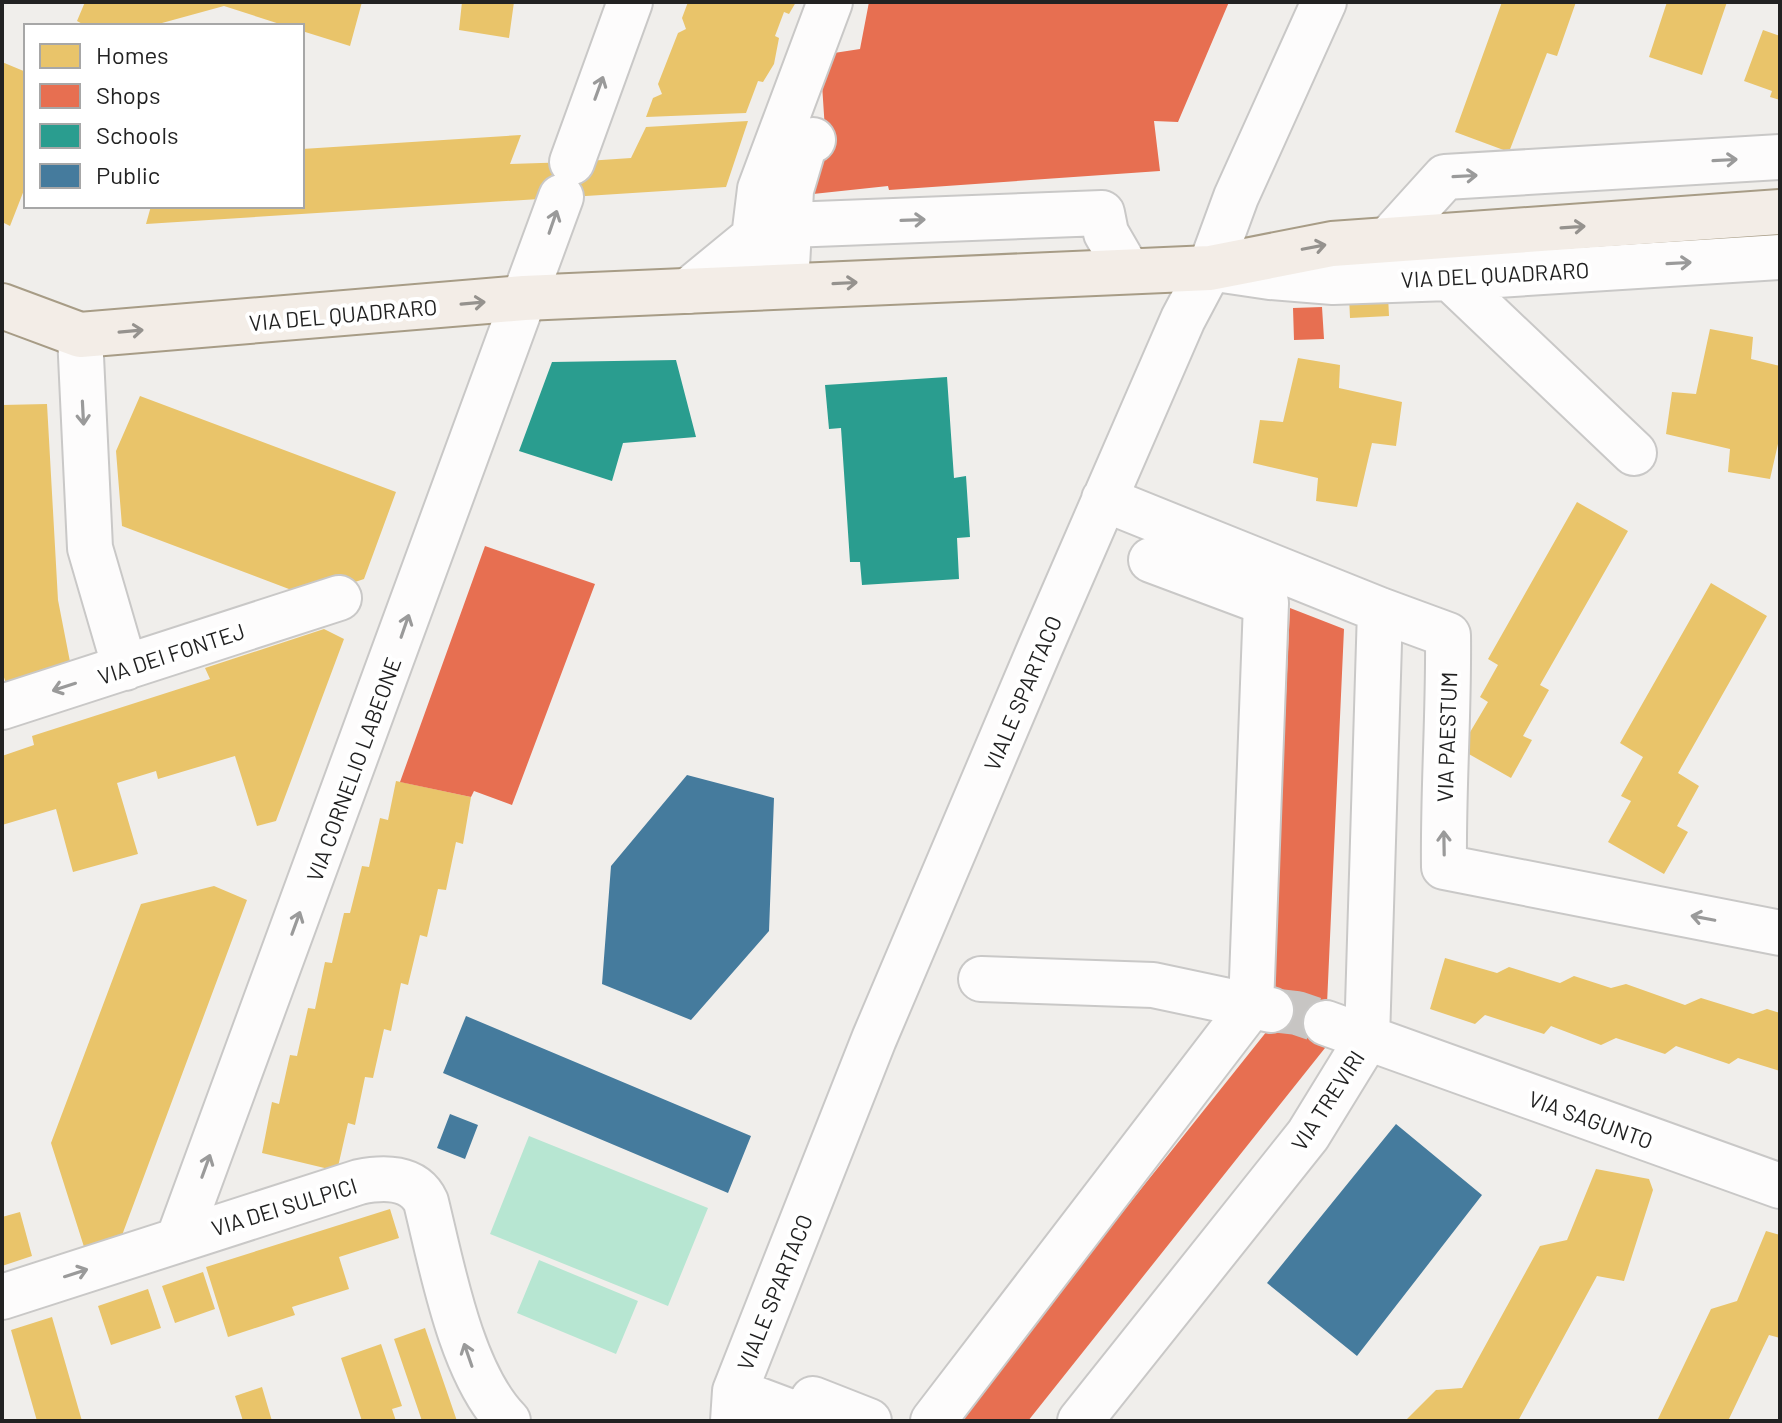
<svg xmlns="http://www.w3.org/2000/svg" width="1782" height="1423" font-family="Barlow,sans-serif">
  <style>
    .pitch { fill: #b7e6d2 }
    .homes { fill: #e9c46a }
    .shops { fill: #e76f51 }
    .schools { fill: #2a9d8f }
    .public { fill: #457b9d }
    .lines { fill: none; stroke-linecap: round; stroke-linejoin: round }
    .minor-tunnel { stroke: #c7c5c3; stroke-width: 44; stroke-dasharray: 44 22; stroke-linecap: butt }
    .minor-casing { stroke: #c9c8c7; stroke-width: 48 }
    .major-casing { stroke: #a79c86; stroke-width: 48 }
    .minor { stroke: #fdfcfc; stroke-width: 44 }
    .major { stroke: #f3ede7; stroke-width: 44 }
    .oneway { stroke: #9a9a9a }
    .oneway2 { stroke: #95928e }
    .labels { text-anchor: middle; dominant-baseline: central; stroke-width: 8; stroke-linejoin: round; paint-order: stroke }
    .street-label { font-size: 22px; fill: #222; stroke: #fff }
  </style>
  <rect width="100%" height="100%" fill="#f0eeeb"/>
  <path class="pitch" d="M529,1136L708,1208L668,1306L490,1234Z
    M539,1260L638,1301L616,1354L517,1313Z"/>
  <path class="homes" d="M85,2H362L350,46L302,31V26H286L224,6L151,26H86L77,21Z
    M462,2H514L509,38L459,30Z
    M688,2H796L789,14L784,12L775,36L779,38L774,64L763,82L758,81L746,113L646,117L653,98L662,94L658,84L678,33L686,29L682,18Z
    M1502,2H1576L1557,56L1547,53L1509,152L1455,132Z
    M1667,2H1727L1702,75L1649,57Z
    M1763,30L1780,36V100L1770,97L1772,91L1744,81Z
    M2,62L26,72V185L10,226L2,222Z
    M748,121L726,187L146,224L151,206H302V149L521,135L510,164L572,162L631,158L646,127Z
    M1388,295L1389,316L1350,318L1349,296Z
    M1710,329L1753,337L1751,359L1780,366V435L1770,479L1728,472L1730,449L1666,434L1672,392L1696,394Z
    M1298,358L1340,365L1339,388L1402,402L1396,446L1372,443L1357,507L1316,501L1318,478L1253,463L1260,420L1283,422Z
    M140,396L396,492L364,579L310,597L122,526L116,451Z
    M47,404L58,600L72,672L8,690L2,671V405Z
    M1577,502L1628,531L1540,685L1549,690L1523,736L1532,740L1511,778L1460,749L1488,702L1480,697L1498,665L1488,659Z
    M1711,583L1767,616L1678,773L1699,786L1677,826L1688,832L1664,874L1608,842L1631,801L1621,796L1643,757L1620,743Z
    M324,629L344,639L276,821L257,826L235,756L158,779L156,771L117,783L138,854L73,872L56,809L2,825V756L34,745L32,736L210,679L205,668Z
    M396,781L471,797L463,844L456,842L446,890L438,889L427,937L420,935L408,985L401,983L391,1031L384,1029L373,1078L365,1077L355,1125L348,1123L337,1171L262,1153L272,1102L279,1104L290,1055L297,1056L308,1008L315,1009L325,962L332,963L344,913H350L362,866L369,867L380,818L388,820Z
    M214,886L247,900L121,1238L85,1250L51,1143L141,904Z
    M1445,958L1497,973L1509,967L1560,983L1574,976L1611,988L1626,984L1685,1005L1701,998L1753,1014L1767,1009L1780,1013V1071L1738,1058L1729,1064L1676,1046L1665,1054L1616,1038L1601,1045L1551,1026L1544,1034L1485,1015L1475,1024L1430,1009Z
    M1596,1169L1649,1179L1653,1190L1624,1281L1597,1276L1518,1421H1405L1436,1390L1462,1388L1540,1246L1567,1240Z
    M390,1209L399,1238L339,1257L349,1289L292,1307L295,1315L228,1337L206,1267Z
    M20,1212L32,1256L2,1266V1217Z
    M1766,1231L1780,1235V1338L1769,1335L1728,1421H1657L1711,1309L1737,1301Z
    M203,1272L215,1309L175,1323L162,1286Z
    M148,1289L161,1328L111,1345L98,1306Z
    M52,1317L82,1421H37L11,1330Z
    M425,1328L457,1421H422L394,1339Z
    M381,1344L402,1406L392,1409L396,1421H362L341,1358Z
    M262,1387L272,1421H243L235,1396Z"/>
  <path class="shops" d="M869,2H1229L1178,122L1154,121L1160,171L889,190L888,186L813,194V131L825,130L821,69L834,53L860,49Z
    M1322,307L1324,339L1294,340L1293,308Z
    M485,546L595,584L512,805L474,791L471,797L400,782Z
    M1290,608L1344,629L1325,1048L1028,1421H956L1271,1026Z"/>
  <path class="schools" d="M676,360L696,437L623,443L612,481L519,451L552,362Z
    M947,377L954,478L966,476L970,537L957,538L959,579L862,585L860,562H850L841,428L829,429L825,385Z"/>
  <path class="public" d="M687,775L774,798L769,931L691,1020L602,984L611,866Z
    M466,1016L751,1136L728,1193L443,1073Z
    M450,1114L478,1125L465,1159L437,1148Z
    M1396,1124L1482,1195L1357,1356L1267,1283Z"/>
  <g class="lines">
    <path class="minor-tunnel" d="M1271,1010L1297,1013L1326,1023"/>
    <g class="minor-casing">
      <path id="minor" d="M572,162L630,2
        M1388,240L1445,177L1780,157
        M751,262L760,189L830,2
        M1216,269L1270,277L1333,282L1450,278L1780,257
        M1450,278L1634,453
        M786,286L791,190L804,146L808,141L813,140
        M688,291L755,236L789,225L1102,213L1106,233L1128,271
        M80,335L90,548L125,668
        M1104,499L1380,610L1448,635C1449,712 1443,789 1444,867L1780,933
        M2,707L339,598
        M981,979L1153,985L1271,1010
        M1326,1023L1780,1186
        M178,1240L561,197
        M2,1297L359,1182C383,1177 414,1176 426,1202C442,1267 461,1373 508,1421
        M735,1391L815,1421
        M813,1399L869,1421
        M733,1421L735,1391L874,1039L1040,648L1183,319L1210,268L1236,197L1324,2
        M933,1421L1251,1006L1266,603L1151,560
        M1080,1421L1308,1135L1367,1039L1380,610"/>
    </g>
    <g class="major-casing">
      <path id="major" d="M2,306L80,335L524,298L1210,268L1332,244L1780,212"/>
    </g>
    <use href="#minor" class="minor"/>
    <use href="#major" class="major"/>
  </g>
  <defs><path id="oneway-shaft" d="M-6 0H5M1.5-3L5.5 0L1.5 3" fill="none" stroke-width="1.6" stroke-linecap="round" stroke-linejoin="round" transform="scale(2)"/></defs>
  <g class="oneway">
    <use href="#oneway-shaft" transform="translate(599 88) rotate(-70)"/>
    <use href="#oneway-shaft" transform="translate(1725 160) rotate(-3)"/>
    <use href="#oneway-shaft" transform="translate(1465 176) rotate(-3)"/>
    <use href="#oneway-shaft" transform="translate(913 220) rotate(-2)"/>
    <use href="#oneway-shaft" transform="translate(553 222) rotate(-71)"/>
    <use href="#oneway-shaft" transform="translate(1679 263) rotate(-3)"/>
    <use href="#oneway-shaft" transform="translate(83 413) rotate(87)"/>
    <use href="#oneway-shaft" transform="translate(405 626) rotate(-71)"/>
    <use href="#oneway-shaft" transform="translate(64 687) rotate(162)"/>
    <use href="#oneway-shaft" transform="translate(1444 843) rotate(-91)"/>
    <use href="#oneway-shaft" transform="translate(1703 918) rotate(-169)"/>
    <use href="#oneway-shaft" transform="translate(296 923) rotate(-70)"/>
    <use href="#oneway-shaft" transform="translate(206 1166) rotate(-70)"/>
    <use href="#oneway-shaft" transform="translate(76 1273) rotate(-18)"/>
    <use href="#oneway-shaft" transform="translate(468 1355) rotate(-109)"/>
  </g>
  <g class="oneway2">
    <use href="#oneway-shaft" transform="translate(1573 227) rotate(-4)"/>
    <use href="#oneway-shaft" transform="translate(1314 247) rotate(-11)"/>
    <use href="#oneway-shaft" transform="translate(845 283) rotate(-3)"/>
    <use href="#oneway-shaft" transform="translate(473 303) rotate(-5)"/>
    <use href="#oneway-shaft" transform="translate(131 331) rotate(-5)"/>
  </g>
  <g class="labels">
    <g class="street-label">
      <text transform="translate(1495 274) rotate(-3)">VIA DEL QUADRARO</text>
      <text transform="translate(343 314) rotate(-5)">VIA DEL QUADRARO</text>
      <text transform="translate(171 653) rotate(-18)">VIA DEI FONTEJ</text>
      <text transform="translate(1022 693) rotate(-67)">VIALE SPARTACO</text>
      <text transform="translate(1446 737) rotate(-88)">VIA PAESTUM</text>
      <text transform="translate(353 769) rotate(-70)">VIA CORNELIO LABEONE</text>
      <text transform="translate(1327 1100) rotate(-57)">VIA TREVIRI</text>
      <text transform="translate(1591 1119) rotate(20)">VIA SAGUNTO</text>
      <text transform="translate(284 1206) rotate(-17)">VIA DEI SULPICI</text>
      <text transform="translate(774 1292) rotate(-68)">VIALE SPARTACO</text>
    </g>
  </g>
  <rect width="1782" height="1423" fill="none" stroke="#222222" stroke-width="8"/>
  <rect x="24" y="24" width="280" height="184" fill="#ffffff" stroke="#a7a7a7" stroke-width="2"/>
  <rect x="40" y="44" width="40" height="24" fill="#e9c46a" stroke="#a7a7a7" stroke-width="2"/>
  <text x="96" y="64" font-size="24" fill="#222222">Homes</text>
  <rect x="40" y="84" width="40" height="24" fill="#e76f51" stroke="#a7a7a7" stroke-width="2"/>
  <text x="96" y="104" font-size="24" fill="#222222">Shops</text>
  <rect x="40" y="124" width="40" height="24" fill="#2a9d8f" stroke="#a7a7a7" stroke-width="2"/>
  <text x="96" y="144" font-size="24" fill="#222222">Schools</text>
  <rect x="40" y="164" width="40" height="24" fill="#457b9d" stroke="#a7a7a7" stroke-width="2"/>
  <text x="96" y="184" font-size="24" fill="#222222">Public</text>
</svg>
